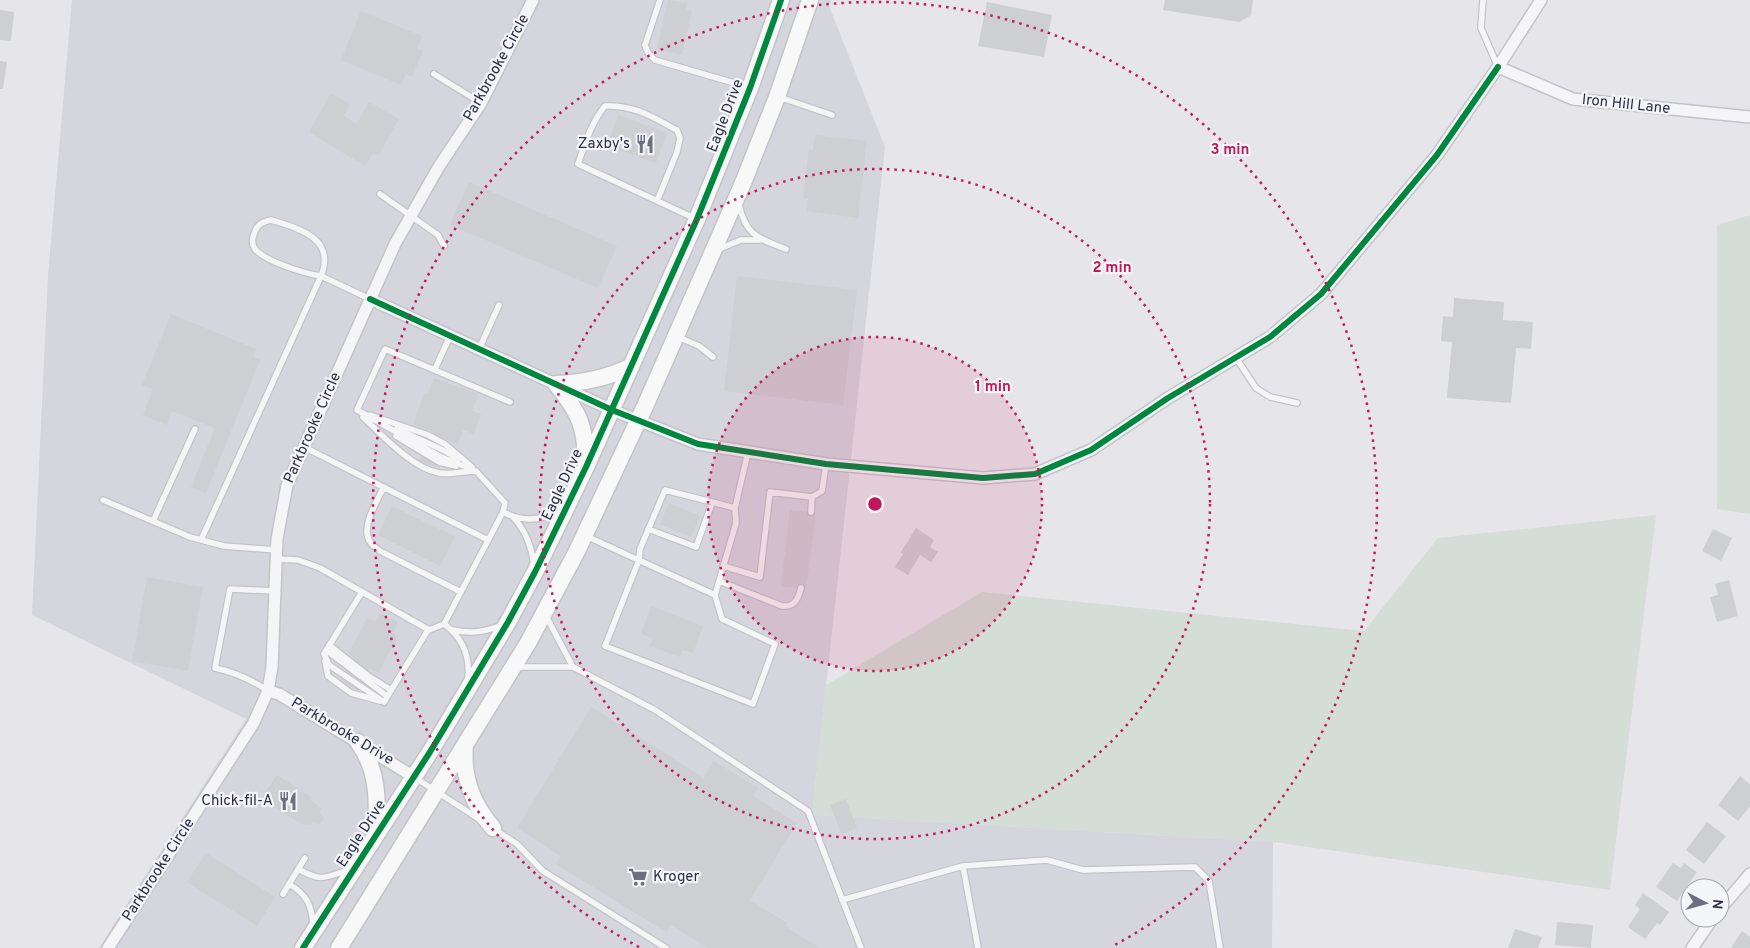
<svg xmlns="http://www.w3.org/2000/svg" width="1750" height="948" font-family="Overpass,sans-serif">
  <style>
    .built { fill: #d4d5dd }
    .green { fill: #d4ddd6 }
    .building { fill: #cecfd2 }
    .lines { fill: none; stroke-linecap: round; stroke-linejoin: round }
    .lane-casing { stroke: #c4c4c8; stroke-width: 8 }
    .street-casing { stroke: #c4c4c8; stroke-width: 14 }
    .secondary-casing { stroke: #c4c4c8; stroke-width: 19 }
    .lane { stroke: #f5f5f7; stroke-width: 5.5 }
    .street { stroke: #f5f5f7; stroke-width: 11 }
    .secondary { stroke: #f8f8f8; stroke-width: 16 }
    .cycleway-casing { stroke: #f4f5f9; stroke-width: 9 }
    .cycleway { stroke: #00873e; stroke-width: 6 }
    .ring { fill: none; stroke: #c2185b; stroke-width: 2.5; stroke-dasharray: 2.5 5 }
    .labels { text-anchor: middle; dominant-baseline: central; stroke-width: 4.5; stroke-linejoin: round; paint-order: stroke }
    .street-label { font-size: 15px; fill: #2b3044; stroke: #f4f5f9 }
    .poi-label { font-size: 15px; fill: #2b3044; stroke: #f4f5f9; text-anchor: end }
    .centre { fill: #c2185b; stroke: #f4f5f9; stroke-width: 2.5 }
    .ring-label { font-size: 15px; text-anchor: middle; font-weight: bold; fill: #c2185b; stroke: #f4f5f9; stroke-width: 4.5; stroke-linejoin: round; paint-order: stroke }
  </style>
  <rect width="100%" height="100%" fill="#e6e6ea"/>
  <path class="built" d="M72,0H831L829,6L885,147L812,815L1273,842L1272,948H99L246,719L32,615L48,276Z"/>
  <path class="green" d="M1750,215V514L1717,509V225Z
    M1656,515L1610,890L1273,842L812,815L826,685L982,592L1364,631L1438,538Z"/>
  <path class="building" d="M668,0L687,3L686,9L692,11L682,55L657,49Z
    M1165,0H1253L1251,15L1240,22L1163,10Z
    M987,2L1052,15L1044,57L978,46Z
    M0,10L14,12L11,41L0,40Z
    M361,11L422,36L417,49L423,51L412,77L406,74L401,85L341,60Z
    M0,61L7,62L3,89H0Z
    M331,93L350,104L344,116L357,124L369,102L399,119L378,156L373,153L365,166L309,132Z
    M618,115L667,133L656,163L607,146Z
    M815,135L867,141L858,218L807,211L808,199L803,198L809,149L813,150Z
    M469,182L617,246L598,288L450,225Z
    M737,276L857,290L843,405L724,391Z
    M1454,298L1504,302L1503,320L1533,322L1531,349L1516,348L1511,403L1447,398L1452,342L1441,341L1443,316L1453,317Z
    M171,314L256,349L253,357L260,360L206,493L191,487L215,428L172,411L167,425L143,415L153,389L142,385Z
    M434,378L478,394L472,411L481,414L474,434L463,430L458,444L447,440L437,467L419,461L430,431L413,424L425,392L428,394Z
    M669,503L700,516L691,537L660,524Z
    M392,506L455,537L440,566L378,535Z
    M790,510L816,513L806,589L781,586Z
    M916,528L934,540L930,547L938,552L931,562L920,555L908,575L895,567L903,554L901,552Z
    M1713,529L1732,538L1721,561L1702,551Z
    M147,577L203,587L188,671L132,661Z
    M1729,580L1738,616L1717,622L1710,597L1718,595L1715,584Z
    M651,606L703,626L693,653L683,650L680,657L650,646L653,638L641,634Z
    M380,613L398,623L393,633L398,636L378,673L370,669L358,691L340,681L353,657L348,655L367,618L375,622Z
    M591,707L704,778L714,761L758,788L753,796L797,823L750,900L787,923L785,926L820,948H708L671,925L666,932L556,864L561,856L517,828Z
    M277,775L311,797L310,799L321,809L319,813L324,818L320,824L313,822L311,825L302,824L261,799Z
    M1740,776L1750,784V806L1738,821L1718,805Z
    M846,799L857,828L842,834L830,805Z
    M1707,822L1726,836L1704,864L1686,850Z
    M206,853L275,897L257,926L187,882Z
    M1673,863L1681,868L1684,863L1697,872L1677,901L1656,887Z
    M1643,893L1669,912L1660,925L1657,923L1645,939L1628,927L1640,909L1635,905Z
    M1557,922L1593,925L1591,948L1555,945Z
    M1515,929L1542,937L1538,948H1508Z
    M1742,931L1750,937V948H1731Z"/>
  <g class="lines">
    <g class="lane-casing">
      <path id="lane" d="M660,0L645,45L648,53L655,60L748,87
        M1483,0L1481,28L1498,67
        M434,74L481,103
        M779,97L832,115
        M380,194L438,235L444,246
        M657,201L677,152L680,138L677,130C652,117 635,105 605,106C591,123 585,144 578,164L696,219
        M739,204C745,235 759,239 786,249
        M271,220C300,229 336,238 321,276C306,274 264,261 255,249C252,245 252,239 254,234C257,225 261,222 271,220Z
        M719,249L741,240H760
        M678,337L699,346L713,357
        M479,349L499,305
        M1236,358L1256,388L1270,397L1297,403
        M435,369L450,336
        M370,415L428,435L445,444L472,467
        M363,417C382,435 412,468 439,473C450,475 464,471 475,471
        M397,429L443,450L458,459
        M396,436L439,462L456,466
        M304,447L488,540
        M384,487C377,501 359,529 371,543C373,546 377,549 380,551L461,592
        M103,500L190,537L224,546L276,550
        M503,512C522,522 541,521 560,510
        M811,512L812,497
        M513,517C526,531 531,546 534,564
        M153,521L195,429
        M648,529L696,547L712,503
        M586,536L715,595L722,619L775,644L753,704L605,646L639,560L640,549L665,490L735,508L748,452
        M201,540L321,276L370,299
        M276,559L298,560L320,568L429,630L444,624L503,512L505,503L476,471L441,457L357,410L385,349L510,402
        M723,566L760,577L770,492L812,497L822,491L826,464
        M719,581L782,606C795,607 798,599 801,588
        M362,592L324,654L329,665L384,702
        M715,595L736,523L735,508
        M546,616L573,667
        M444,624C462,637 470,656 468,678
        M453,630C471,634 485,632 502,625
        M329,645L367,675L391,690
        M326,650L387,696
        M325,661L328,676L351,693L380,701
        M516,667H573L655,710L808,811L861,948
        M268,691C252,680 234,672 215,668L230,589L275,591
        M384,702L428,630
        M414,777L482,821
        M494,829L517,844L543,871L666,948
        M963,866L1047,860L1083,870L1195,867L1209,881L1220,948
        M298,869C321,882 324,878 348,870
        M289,884C306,894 312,905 313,925
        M283,894L305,858
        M842,900L963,866L978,948"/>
    </g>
    <g class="street-casing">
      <path id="street" d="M1541,0L1498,67L1573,99L1750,117
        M370,299L612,410L698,444L826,464L983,478L1035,474L1091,450L1168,398L1270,337L1321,294L1437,155L1498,67
        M268,691L279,694L414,777
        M1720,909L1750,874
        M108,948L253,724L268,691L272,667L277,539L287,485L395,244L438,168L481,103L533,0
        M1692,948L1713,918"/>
    </g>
    <g class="secondary-casing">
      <path id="secondary" d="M556,384C579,412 586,427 586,464
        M556,384C582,383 607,378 630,367
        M358,742C378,769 378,801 376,833
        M465,745C462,776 473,805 493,828
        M303,948L430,752L508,622L535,572L586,467L697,219L750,88L781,0
        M339,948L528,643L577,551L646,404L743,183L777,97L810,0"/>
    </g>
    <use href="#lane" class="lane"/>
    <use href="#street" class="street"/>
    <use href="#secondary" class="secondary"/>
    <g class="cycleway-casing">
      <path id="cycleway" d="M370,299L612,410L698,444L826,464L983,478L1035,474L1091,450L1168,398L1270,337L1321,294L1437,155L1498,67
        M303,948L430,752L508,622L535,572L586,467L697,219L750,88L781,0"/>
    </g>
    <use href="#cycleway" class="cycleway"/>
  </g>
  <circle cx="875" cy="504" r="167" fill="#c2185b" fill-opacity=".12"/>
  <g class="ring">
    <circle cx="875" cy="504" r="167"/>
    <circle cx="875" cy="504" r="335"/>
    <path d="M639 947A502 502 0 1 1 1111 947"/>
  </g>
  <defs>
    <g id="restaurant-bare" transform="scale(1.5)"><path d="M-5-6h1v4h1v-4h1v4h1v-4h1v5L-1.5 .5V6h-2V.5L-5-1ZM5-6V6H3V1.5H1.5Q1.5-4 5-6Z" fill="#6c707e" stroke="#f4f5f9" stroke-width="2.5" paint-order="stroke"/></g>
    <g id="supermarket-bare" transform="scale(1.5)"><path d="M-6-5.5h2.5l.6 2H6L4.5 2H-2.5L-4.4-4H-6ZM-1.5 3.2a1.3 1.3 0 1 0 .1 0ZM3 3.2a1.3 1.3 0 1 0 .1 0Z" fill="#6c707e" stroke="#f4f5f9" stroke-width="2.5" paint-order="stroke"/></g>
  </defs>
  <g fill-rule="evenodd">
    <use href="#restaurant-bare" x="645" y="144"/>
    <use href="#restaurant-bare" x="288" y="801"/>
    <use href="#supermarket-bare" x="638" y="877"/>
  </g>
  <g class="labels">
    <g class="street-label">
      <text transform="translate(497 68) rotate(-61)">Parkbrooke Circle</text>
      <text transform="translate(1626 105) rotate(6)">Iron Hill Lane</text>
      <text transform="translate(726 116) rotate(-69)">Eagle Drive</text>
      <text transform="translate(313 428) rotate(-66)">Parkbrooke Circle</text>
      <text transform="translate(563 485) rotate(-65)">Eagle Drive</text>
      <text transform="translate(342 732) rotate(31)">Parkbrooke Drive</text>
      <text transform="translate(362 834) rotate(-57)">Eagle Drive</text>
      <text transform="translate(159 870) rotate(-57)">Parkbrooke Circle</text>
    </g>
    <g class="poi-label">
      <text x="630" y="144">Zaxby's</text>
      <text x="273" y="801">Chick-fil-A</text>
      <text x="653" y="877" text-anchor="start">Kroger</text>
    </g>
  </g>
  <circle cx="875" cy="504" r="8" class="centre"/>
  <g class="ring-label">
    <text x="1230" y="154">3 min</text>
    <text x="1112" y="272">2 min</text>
    <text x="993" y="391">1 min</text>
  </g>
  <g transform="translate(1705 903) rotate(96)"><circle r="24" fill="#f4f5f9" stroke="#a4a6b1"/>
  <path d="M0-4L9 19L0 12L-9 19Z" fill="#6c707e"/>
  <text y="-8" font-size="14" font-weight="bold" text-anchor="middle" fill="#2b3044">N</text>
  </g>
</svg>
